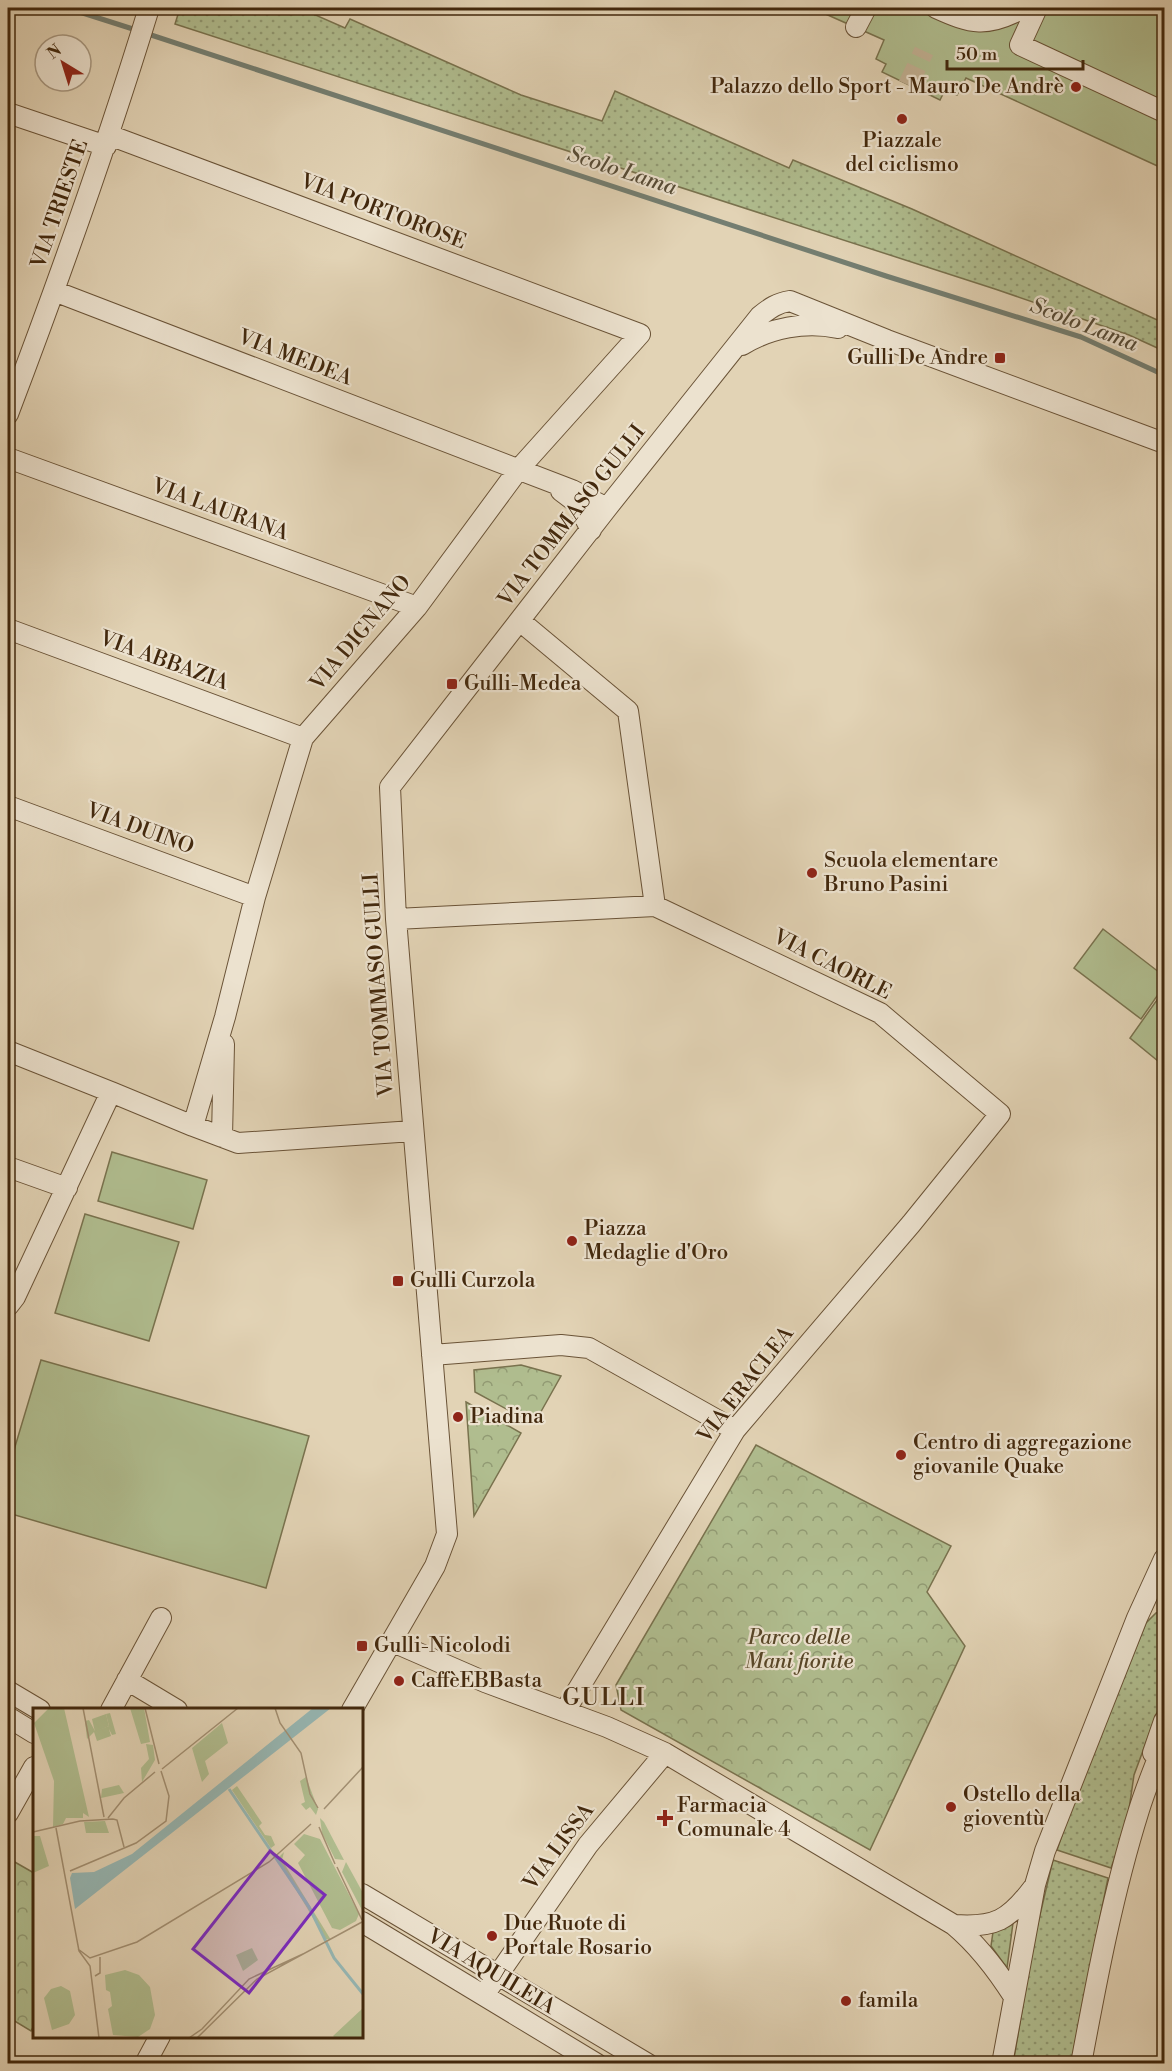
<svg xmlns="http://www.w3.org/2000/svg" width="1172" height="2071" font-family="'Libre Bodoni',serif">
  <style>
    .grass { fill: url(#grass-dots); stroke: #79724e; stroke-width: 1.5 }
    .park { fill: url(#park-crowns); stroke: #79724e; stroke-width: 1.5 }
    .pitch { fill: #b0bd8f; stroke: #79724e; stroke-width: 1.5 }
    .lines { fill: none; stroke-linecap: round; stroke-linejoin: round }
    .stream { stroke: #747e71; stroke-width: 5 }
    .minor-tunnel { stroke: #c2b193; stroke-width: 20; stroke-dasharray: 20 10; stroke-linecap: butt }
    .minor-casing { stroke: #6a5337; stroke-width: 22 }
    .minor { stroke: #ece2cf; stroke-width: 20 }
    .poi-dot { fill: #8f2418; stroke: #ece2cf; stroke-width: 2 }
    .labels { text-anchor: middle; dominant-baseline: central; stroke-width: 4.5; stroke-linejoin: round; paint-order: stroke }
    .poi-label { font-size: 21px; fill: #42280d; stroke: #ece2cf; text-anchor: start }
    .street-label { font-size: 21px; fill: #42280d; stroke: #ece2cf }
    .park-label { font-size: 21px; font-style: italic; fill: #584627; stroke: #ece2cf }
    .water-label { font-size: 22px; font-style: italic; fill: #574c37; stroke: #ece2cf }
    .quarter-label { font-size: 24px; letter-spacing: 1.5px; fill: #42280d; stroke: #ece2cf }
    .inset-river { fill: none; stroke: #96b7b4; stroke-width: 3 }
    .inset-road { fill: none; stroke: #a28f72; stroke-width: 1.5 }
    .view { fill: #7b2cbf; fill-opacity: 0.15; stroke: #7b2cbf; stroke-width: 3 }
    .inset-edge { fill: none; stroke: #42280d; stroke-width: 3 }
  </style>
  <defs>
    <pattern id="grass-dots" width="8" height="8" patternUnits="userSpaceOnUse" patternTransform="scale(1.5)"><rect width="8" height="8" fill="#b0bd8f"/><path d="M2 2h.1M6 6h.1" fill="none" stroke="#919a73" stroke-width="1.8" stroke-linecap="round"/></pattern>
    <pattern id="park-crowns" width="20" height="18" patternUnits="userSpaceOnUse" patternTransform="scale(1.5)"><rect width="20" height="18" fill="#b0bd8f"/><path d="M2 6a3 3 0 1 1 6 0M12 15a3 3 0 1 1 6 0" fill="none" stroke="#919a73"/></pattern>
  </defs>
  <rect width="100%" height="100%" fill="#e2d3b5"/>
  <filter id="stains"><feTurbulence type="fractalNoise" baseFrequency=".00333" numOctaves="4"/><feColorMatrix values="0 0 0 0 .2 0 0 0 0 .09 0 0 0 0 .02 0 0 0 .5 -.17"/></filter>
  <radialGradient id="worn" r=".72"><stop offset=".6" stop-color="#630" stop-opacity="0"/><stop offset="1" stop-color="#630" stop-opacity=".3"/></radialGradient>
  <path class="grass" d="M180,8H316L313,14L345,28L350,19L521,95L602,121L615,91L789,168L793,160L912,209L1164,323V351L1129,335L995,289L175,24Z
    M1164,1611V1694L1134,1775L1127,1823L1111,1868L1057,1850L1074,1801L1146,1623L1156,1613Z
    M1053,1860L1108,1878L1071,2063L1013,2064L1034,1940Z
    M1013,1923L1007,1968L991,1946L993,1932Z"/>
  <path class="park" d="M521,1365L561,1376L534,1424L475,1392L474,1370Z
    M466,1402L521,1433L474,1516Z
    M756,1445L951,1546L927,1592L965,1646L870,1850L621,1710L616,1685Z
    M13,1861L34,1873V2025L31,2031L8,2017V1870Z"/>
  <path class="pitch" d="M812,8H1164V169L966,78L957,95L945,90L940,100L882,72L886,64L876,59L884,40Z
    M1103,929L1164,976V986L1141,1019L1074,968Z
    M1164,990V1066L1130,1038Z
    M112,1152L207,1180L193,1229L98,1201Z
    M85,1214L179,1242L149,1341L55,1313Z
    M41,1360L309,1436L266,1588L8,1513V1470Z"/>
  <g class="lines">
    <path class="stream" d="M67,8L136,30
      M145,33L886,276L1081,337L1164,375"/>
    <path class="minor-tunnel" d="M908,85L924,51"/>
    <g class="minor-casing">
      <path id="minor" d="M936,8C971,24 987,28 1023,8
        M1037,8L1020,45L1164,112
        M856,27L866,8
        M8,113L106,146
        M109,135L640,334L518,470L417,607L303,738L255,897L225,1017L193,1126
        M54,291L572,490L607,508
        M742,345C770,328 805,321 838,328
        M8,414C59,280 107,145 149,8
        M8,458L417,607
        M561,491L577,503L591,530
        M520,621L628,711L655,906
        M8,629L303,738
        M8,806L255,897
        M396,919L655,906L880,1013L1000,1114L911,1224L735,1430L565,1711
        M8,1051L111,1092
        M222,1137L224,1044
        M8,1167L67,1188
        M8,1306L15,1297L111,1092L193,1126L238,1143L413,1131
        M432,1355L561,1345L589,1348L735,1430
        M393,1642L485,1682L607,1727L665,1753L954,1925C979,1946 997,1970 1014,1997
        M127,1680L177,1710
        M8,1691L40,1710
        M111,1710L161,1618
        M352,1710L435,1566L447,1534L396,919L390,787L607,508L760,316C770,308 777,303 790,301L887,340L1164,443
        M8,1717L34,1733
        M1153,1753L1164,1721
        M8,1813L34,1767
        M362,1894L648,2064
        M362,1922L597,2064
        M954,1925C995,1928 1009,1920 1033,1888
        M484,1995L588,1845L665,1753
        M145,2064L160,2036
        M1002,2064L1035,1885L1045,1851L1137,1618L1164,1559
        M1081,2064C1097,1978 1113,1893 1139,1810C1146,1787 1156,1764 1164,1742"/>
    </g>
    <use href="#minor" class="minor"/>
  </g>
  <g class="poi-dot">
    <circle cx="1076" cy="87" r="6"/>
    <circle cx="902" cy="119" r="6"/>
    <rect x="994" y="352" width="12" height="12" rx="3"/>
    <rect x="446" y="678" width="12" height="12" rx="3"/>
    <circle cx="812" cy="873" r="6"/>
    <circle cx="572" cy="1241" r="6"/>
    <rect x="392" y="1275" width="12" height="12" rx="3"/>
    <circle cx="458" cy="1417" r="6"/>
    <circle cx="901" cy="1455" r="6"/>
    <rect x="356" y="1640" width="12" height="12" rx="3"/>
    <circle cx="399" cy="1681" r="6"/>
    <circle cx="951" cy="1807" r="6"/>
    <path d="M662 1809h6v6h6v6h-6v6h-6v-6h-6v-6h6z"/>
    <circle cx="492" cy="1936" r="6"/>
    <circle cx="846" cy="2001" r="6"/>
  </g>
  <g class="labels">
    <g class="poi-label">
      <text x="1064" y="87" text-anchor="end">Palazzo dello Sport - Mauro De Andrè</text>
      <text x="902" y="141" text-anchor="middle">Piazzale<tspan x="902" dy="24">del ciclismo</tspan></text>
      <text x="988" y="358" text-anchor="end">Gulli De Andre</text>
      <text x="464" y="684">Gulli-Medea</text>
      <text x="824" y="861">Scuola elementare<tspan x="824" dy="24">Bruno Pasini</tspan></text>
      <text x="584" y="1229">Piazza<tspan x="584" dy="24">Medaglie d'Oro</tspan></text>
      <text x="410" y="1281">Gulli Curzola</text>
      <text x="470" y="1417">Piadina</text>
      <text x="913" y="1443">Centro di aggregazione<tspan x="913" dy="24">giovanile Quake</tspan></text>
      <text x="374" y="1646">Gulli-Nicolodi</text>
      <text x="411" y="1681">CaffèEBBasta</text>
      <text x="963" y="1795">Ostello della<tspan x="963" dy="24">gioventù</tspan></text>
      <text x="677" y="1806">Farmacia<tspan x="677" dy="24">Comunale 4</tspan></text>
      <text x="504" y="1924">Due Ruote di<tspan x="504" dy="24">Portale Rosario</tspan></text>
      <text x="858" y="2001">famila</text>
    </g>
    <g class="street-label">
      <text transform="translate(60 204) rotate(-71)">VIA TRIESTE</text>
      <text transform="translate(383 212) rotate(21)">VIA PORTOROSE</text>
      <text transform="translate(295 358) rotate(21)">VIA MEDEA</text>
      <text transform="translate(220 510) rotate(20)">VIA LAURANA</text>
      <text transform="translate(572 516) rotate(-52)">VIA TOMMASO GULLI</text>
      <text transform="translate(361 633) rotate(-50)">VIA DIGNANO</text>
      <text transform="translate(164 661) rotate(20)">VIA ABBAZIA</text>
      <text transform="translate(140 829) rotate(20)">VIA DUINO</text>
      <text transform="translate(832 965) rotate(27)">VIA CAORLE</text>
      <text transform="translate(379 985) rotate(-94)">VIA TOMMASO GULLI</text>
      <text transform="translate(746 1385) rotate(-52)">VIA ERACLEA</text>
      <text transform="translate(559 1847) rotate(-53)">VIA LISSA</text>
      <text transform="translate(491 1972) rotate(31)">VIA AQUILEIA</text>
    </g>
    <g class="park-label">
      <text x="799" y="1638">Parco delle<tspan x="799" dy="24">Mani fiorite</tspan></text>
    </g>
    <g class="water-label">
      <text transform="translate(622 171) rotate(18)">Scolo Lama</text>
      <text transform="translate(1084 325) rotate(21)">Scolo Lama</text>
    </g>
    <g class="quarter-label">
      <text x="604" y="1698">GULLI</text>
    </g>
  </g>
  <g transform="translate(33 1708)">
    <rect width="330" height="330" fill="#e2d3b5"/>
    <path d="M73,6L76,18L62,24L59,11ZM189,15L195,35L172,53L176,66L169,74L159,40ZM273,69L285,101L283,107L277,99L273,102L268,96L272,94L267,73ZM204,78L229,115L226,118L232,127L238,128L242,137L238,140L199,82ZM287,110L291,114L311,152L302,151L289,125ZM251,144L249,152L298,232L293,231L244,151ZM313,154L330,185V204L309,164Z" fill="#b0bd8f"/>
    <path d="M330,300V330H302L300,328Z" fill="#b0bd8f"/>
    <path d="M16,0H31L56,109L50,105V110H33L30,116L20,119L21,73L1,15ZM97,0H111L117,34L108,36ZM113,36L120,37L122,52L109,74L108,60L116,51ZM86,77L91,85L68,90L69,81ZM72,113L76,125H53L51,114ZM0,128H7L16,158L0,165ZM219,240L225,252L210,263L203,247ZM28,278L37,283L42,307L36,316L19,322L11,290L18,281Z" fill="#b0bd8f"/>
    <path d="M77,5L83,26L79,27L76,21L78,28L64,33L61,24L54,31L52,13L56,12L62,23L76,18L73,6Z" fill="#b0bd8f"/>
    <path d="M271,126L287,131L326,206L323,213L307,222L299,220L265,155L272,147L261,136ZM92,262L106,267L117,279L122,307L117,321L105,329L80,327L75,301L79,298L77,284L73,282L72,267Z" fill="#b0bd8f"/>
    <path d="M280,0H298L42,201L37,170L39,165L61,164L99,146Z" fill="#96b7b4"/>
    <path class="inset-river" d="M196,81L276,199L301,250L330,286"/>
    <path class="inset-road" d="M50,0L71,109M112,0L126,56M242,0L247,15L268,45L277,86L285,100M129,61L205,0M291,101L330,59M75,110L91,90L122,64M80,111L84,112L91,139M286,119L302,156M23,120L46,243L57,258L66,330M0,124L47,113L80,111M304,159L329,212M37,163L103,135L133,113L136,88L128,63M45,241L57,250L104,234L236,154L278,116M62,268L67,265V249M156,330L169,321L216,271L270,246M164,330L224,271L329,214"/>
    <path class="view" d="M237,143L292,187L216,285L160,241Z"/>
    <rect width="330" height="330" class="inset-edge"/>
  </g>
  <rect width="1172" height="2071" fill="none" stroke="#e2d3b5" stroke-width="30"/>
  <rect x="9" y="9" width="1154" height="2053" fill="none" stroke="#42280d" stroke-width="3"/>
  <rect x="15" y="15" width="1142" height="2041" fill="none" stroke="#42280d" stroke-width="1.5"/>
  <g transform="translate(63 63) rotate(322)"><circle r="28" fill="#ece2cf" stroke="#a89881" stroke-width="1.5"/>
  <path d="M0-4.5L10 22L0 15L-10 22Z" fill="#8f2418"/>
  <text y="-9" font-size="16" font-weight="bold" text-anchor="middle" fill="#42280d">N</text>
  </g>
  <path d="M947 60v9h136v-9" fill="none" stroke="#42280d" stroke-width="3"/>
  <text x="956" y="60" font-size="18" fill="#42280d" stroke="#ece2cf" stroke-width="4.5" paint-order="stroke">50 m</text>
  <rect width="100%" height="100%" filter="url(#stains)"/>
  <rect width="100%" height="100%" fill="url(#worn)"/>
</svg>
